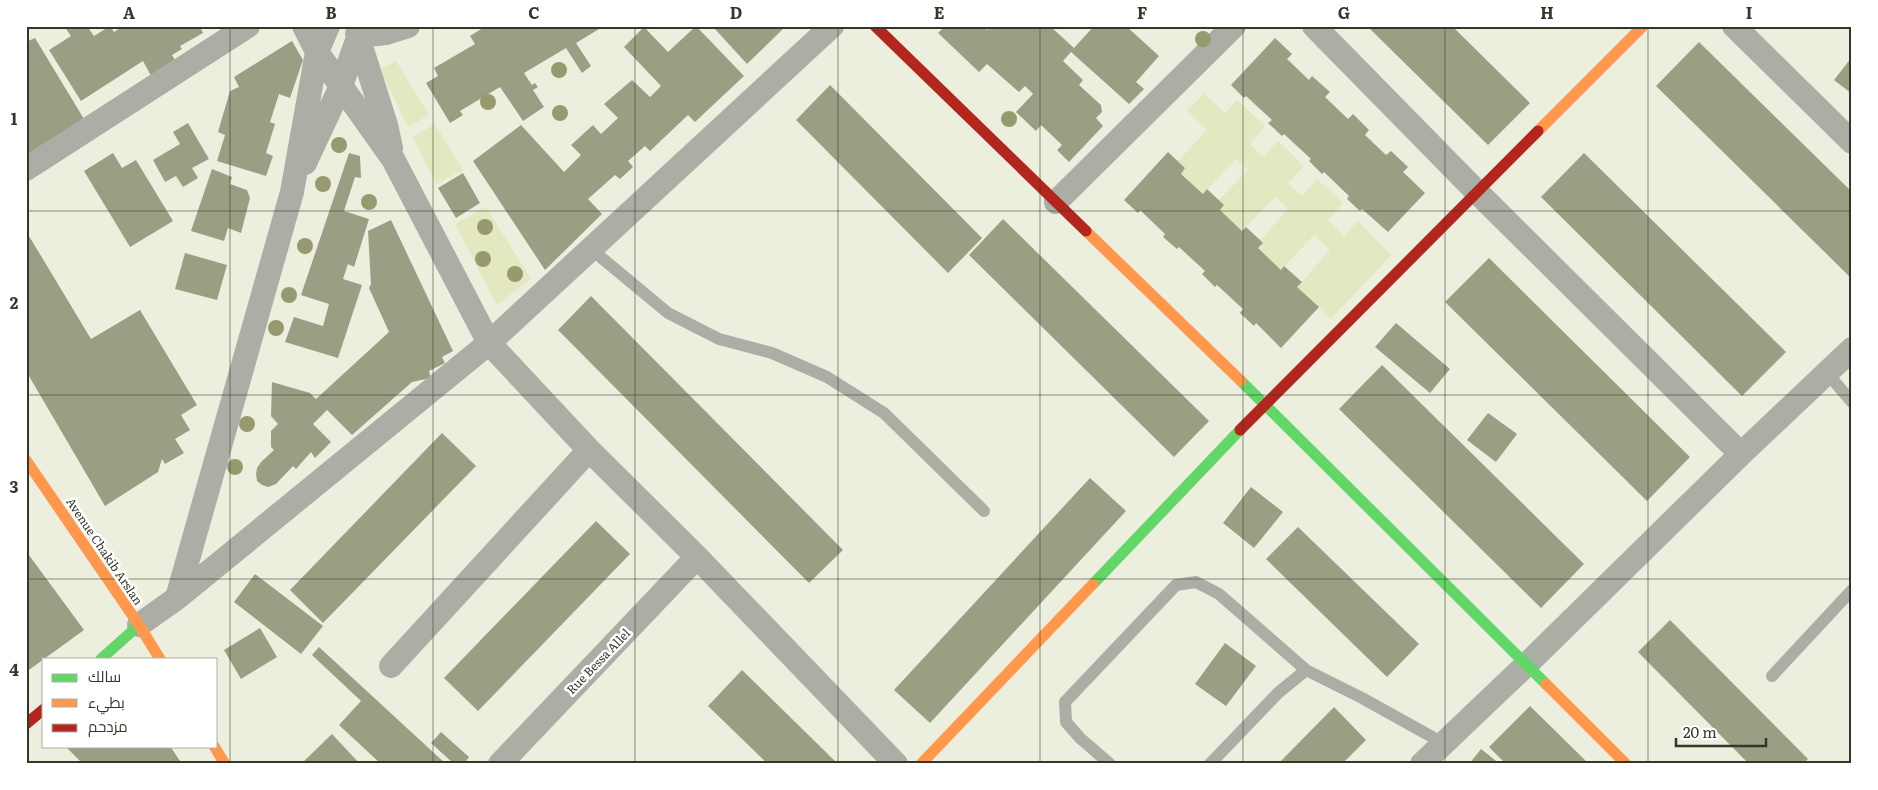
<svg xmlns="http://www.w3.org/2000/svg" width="1878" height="790" font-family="Literata,Cairo,serif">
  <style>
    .green { fill: #e3e8c0 }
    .building { fill: #9c9e84 }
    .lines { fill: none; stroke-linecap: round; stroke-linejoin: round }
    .lane { stroke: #abaea5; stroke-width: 12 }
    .street { stroke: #abaea5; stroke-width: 24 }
    .fast { stroke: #63d668; stroke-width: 11 }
    .slow { stroke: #ff974d; stroke-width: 11 }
    .jam { stroke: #b3261e; stroke-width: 11 }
    .tree { fill: #979a6e }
    .grid { fill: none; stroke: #35362a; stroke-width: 1; stroke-opacity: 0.55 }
    .labels { text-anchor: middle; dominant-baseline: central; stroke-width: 5; stroke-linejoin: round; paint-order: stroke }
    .street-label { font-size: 12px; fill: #35362a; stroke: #fff }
    .neatline { fill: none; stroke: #35362a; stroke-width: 2 }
    .grid-label { font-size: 16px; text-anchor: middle; font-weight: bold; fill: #35362a }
  </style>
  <rect width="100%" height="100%" fill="#ecefdd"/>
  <path class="green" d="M396,61L429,115L408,127L380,69Z
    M1204,94L1225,113L1237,100L1265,126L1250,144L1263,157L1278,141L1304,166L1288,183L1302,196L1317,179L1343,203L1328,220L1344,236L1358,221L1391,255L1331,319L1297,287L1330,250L1314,235L1281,270L1258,248L1263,243L1260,240L1288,209L1275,197L1242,231L1220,210L1224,205L1219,200L1248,170L1236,158L1203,194L1181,174L1185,168L1178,161L1207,130L1187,110Z
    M435,124L463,170L436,184L413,137Z
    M486,207L531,279L497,305L455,224Z"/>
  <path class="building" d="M64,26H87L94,36L110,26L114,32L123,26H204L201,29L203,33L180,46L182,49L172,55L180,68L155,83L143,61L81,101L49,50L71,36Z
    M486,26H497L499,29L503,26H508L510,29L515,26H604L576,43L591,66L582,73L566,48L524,73L532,85L535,83L538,87L533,90L544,107L523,121L500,87L460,111L463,115L450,123L426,83L438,76L434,68L475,44L470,36Z
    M696,26L744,76L695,122L688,115L650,151L645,146L628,161L633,167L620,179L615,175L588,199L602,214L545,270L473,161L521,125L564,172L581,155L571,145L593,125L601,134L618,118L604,104L632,80L650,97L661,86L624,47L644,27L668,52Z
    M718,26H786L747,64L715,29Z
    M945,26H984L987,30L991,26H1050L1074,48L1094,26H1126L1159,56L1136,82L1144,89L1129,104L1071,52L1063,61L1083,80L1079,85L1101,105L1102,112L1096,118L1103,126L1069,162L1057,150L1062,145L1041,125L1036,131L1016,112L1033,94L1025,86L1019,92L987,64L979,72L938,33Z
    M1367,26H1452L1530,103L1488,145Z
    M35,38L84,119L26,155V42Z
    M1275,38L1292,54L1287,59L1309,80L1312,76L1330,92L1325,97L1348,119L1353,114L1369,130L1365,135L1386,155L1391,151L1408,167L1403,172L1425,193L1388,232L1362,209L1360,211L1347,199L1349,196L1324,172L1322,174L1309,161L1311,159L1284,134L1282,136L1268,123L1272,120L1246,96L1244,98L1231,85Z
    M292,41L303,60L290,98L279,94L270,122L275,124L266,153L273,156L266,176L217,161L225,135L218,132L230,91L239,87L234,77Z
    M1699,42L1852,192V279L1656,86Z
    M1852,57V94L1834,80Z
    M830,85L982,238L948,273L796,120Z
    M188,123L209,159L192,168L198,178L183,187L176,176L165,182L153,160L180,144L173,132Z
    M1168,152L1185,168L1181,174L1203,194L1207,189L1224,205L1220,210L1242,231L1246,227L1260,240L1263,243L1258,248L1281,270L1284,266L1302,282L1297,287L1319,307L1281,348L1256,323L1254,326L1240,313L1243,309L1217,285L1215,287L1202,274L1205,271L1179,247L1177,249L1163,237L1165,234L1140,210L1138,213L1124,200Z
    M113,153L122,168L136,160L173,221L130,247L84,171Z
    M349,153L360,156L361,178L355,177L344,211L369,219L354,267L348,264L343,279L362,285L338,358L285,342L294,317L323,326L329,304L301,295Z
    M1584,153L1786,352L1742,396L1541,197Z
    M212,169L232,177L230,184L247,190L250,198L241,233L228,228L224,241L191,231Z
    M463,173L480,203L456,218L438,188Z
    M1003,219L1209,421L1174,457L969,255Z
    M391,220L453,351L442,357L445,363L429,371L431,378L412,382L352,435L327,410L313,424L331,442L315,458L311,452L296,469L293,466L276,484L268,487L262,485L257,481L256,474L257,468L261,462L274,450L271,447V431L278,424L271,416L272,382L310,393L316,399L389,332L369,288L371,284L368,231Z
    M26,231L91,339L140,310L197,405L181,415L190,430L175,439L184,453L165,464L162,459L158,472L105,506L26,371Z
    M185,253L227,265L217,300L175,289Z
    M1489,258L1690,457L1647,501L1445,302Z
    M591,296L843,550L809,583L558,330Z
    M1396,323L1450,369L1430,393L1375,347Z
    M1382,365L1584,564L1541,608L1339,409Z
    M1488,413L1517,434L1496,462L1467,440Z
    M442,433L476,466L323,623L290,590Z
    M1090,478L1126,511L930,723L894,690Z
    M1251,487L1283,512L1254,548L1223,523Z
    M596,521L630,554L478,711L444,678Z
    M1298,527L1419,644L1387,677L1266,559Z
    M26,551L84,630L26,672Z
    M255,574L323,626L301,654L234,602Z
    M1670,620L1808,759L1803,764H1749L1638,652Z
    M260,628L277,657L241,679L224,650Z
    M1225,643L1256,666L1226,706L1195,684Z
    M319,647L446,764H381L339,725L361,701L312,655Z
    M742,670L838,764H768L708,706Z
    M1530,706L1589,764H1506L1489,747Z
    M1334,707L1366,740L1342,764H1278Z
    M441,732L469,757L464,764H454L431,743Z
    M332,734L360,764H301Z
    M65,746H170L182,764H83Z
    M1481,749L1500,764H1469Z"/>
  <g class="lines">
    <path class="lane" d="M591,249L668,313L719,339L772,353L827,377L884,413L984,511
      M1827,373L1852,402
      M1772,676L1852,590
      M1110,764L1080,738L1066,722L1065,702L1176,585L1196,582L1219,594L1306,670L1362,698L1443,743
      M1210,764L1278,693L1306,670"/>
    <path class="street" d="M304,26L317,52L393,159L489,343L589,450L697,557L896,764
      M1314,26L1477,192L1741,454
      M1734,26L1852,142
      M357,34L386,125L391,148
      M359,36L386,33L408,26
      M305,163L341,86L362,26
      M26,169L248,26
      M1056,202L1234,26
      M177,598L292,192L317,52L328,26
      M139,625L177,598L489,343L832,26
      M391,666L589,450
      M500,764L697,557
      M1422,764L1526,665L1741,454L1852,349"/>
    <path class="fast" d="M1241,381L1546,684
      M1093,584L1240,430
      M101,659L139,625"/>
    <path class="slow" d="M1538,131L1643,26
      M1086,231L1241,381
      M26,460L139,625L160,659
      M1546,684L1626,764
      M214,746L225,764
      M921,764L1093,584"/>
    <path class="jam" d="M875,26L1086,231
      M1240,430L1538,131
      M26,724L44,709"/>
  </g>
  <g class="tree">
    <circle cx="1203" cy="39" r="8"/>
    <circle cx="559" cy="70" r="8"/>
    <circle cx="488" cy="102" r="8"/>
    <circle cx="560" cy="113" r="8"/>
    <circle cx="1009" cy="119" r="8"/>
    <circle cx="339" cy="145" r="8"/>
    <circle cx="323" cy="184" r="8"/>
    <circle cx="369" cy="202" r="8"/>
    <circle cx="485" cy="227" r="8"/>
    <circle cx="305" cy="246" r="8"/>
    <circle cx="483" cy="259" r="8"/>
    <circle cx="515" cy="274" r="8"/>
    <circle cx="289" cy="295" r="8"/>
    <circle cx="276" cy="328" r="8"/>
    <circle cx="247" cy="424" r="8"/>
    <circle cx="235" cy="467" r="8"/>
  </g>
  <path class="grid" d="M230,26V764M433,26V764M635,26V764M838,26V764M1040,26V764M1243,26V764M1445,26V764M1648,26V764M26,211H1852M26,395H1852M26,579H1852"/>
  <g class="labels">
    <g class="street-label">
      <text transform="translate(105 551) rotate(56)">Avenue Chakib Arslan</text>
      <text transform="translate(598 661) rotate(-46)">Rue Bessa Allel</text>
    </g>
  </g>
  <rect width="1878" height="790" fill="none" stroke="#ffffff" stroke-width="55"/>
  <rect x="42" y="658" width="175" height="90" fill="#ffffff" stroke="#aeafaa"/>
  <rect x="52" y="674" width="25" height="8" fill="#63d668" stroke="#aeafaa"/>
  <text x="88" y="682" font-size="15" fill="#35362a">سالك</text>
  <rect x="52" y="699" width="25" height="8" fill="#ff974d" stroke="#aeafaa"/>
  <text x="88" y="708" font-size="15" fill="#35362a">بطيء</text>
  <rect x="52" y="724" width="25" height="8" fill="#b3261e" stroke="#aeafaa"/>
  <text x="88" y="732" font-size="15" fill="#35362a">مزدحم</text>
  <path d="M1676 738v8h90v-8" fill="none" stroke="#35362a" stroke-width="2.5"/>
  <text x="1683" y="738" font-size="15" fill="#35362a" stroke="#ffffff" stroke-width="4" paint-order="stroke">20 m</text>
  <rect x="28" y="28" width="1822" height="734" class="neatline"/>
  <g class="grid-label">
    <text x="129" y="19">A</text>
    <text x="331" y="19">B</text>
    <text x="534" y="19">C</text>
    <text x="736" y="19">D</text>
    <text x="939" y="19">E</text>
    <text x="1142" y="19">F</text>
    <text x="1344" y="19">G</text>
    <text x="1547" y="19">H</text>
    <text x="1749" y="19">I</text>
    <text x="14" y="125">1</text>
    <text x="14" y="309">2</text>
    <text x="14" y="493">3</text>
    <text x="14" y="676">4</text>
  </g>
</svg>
